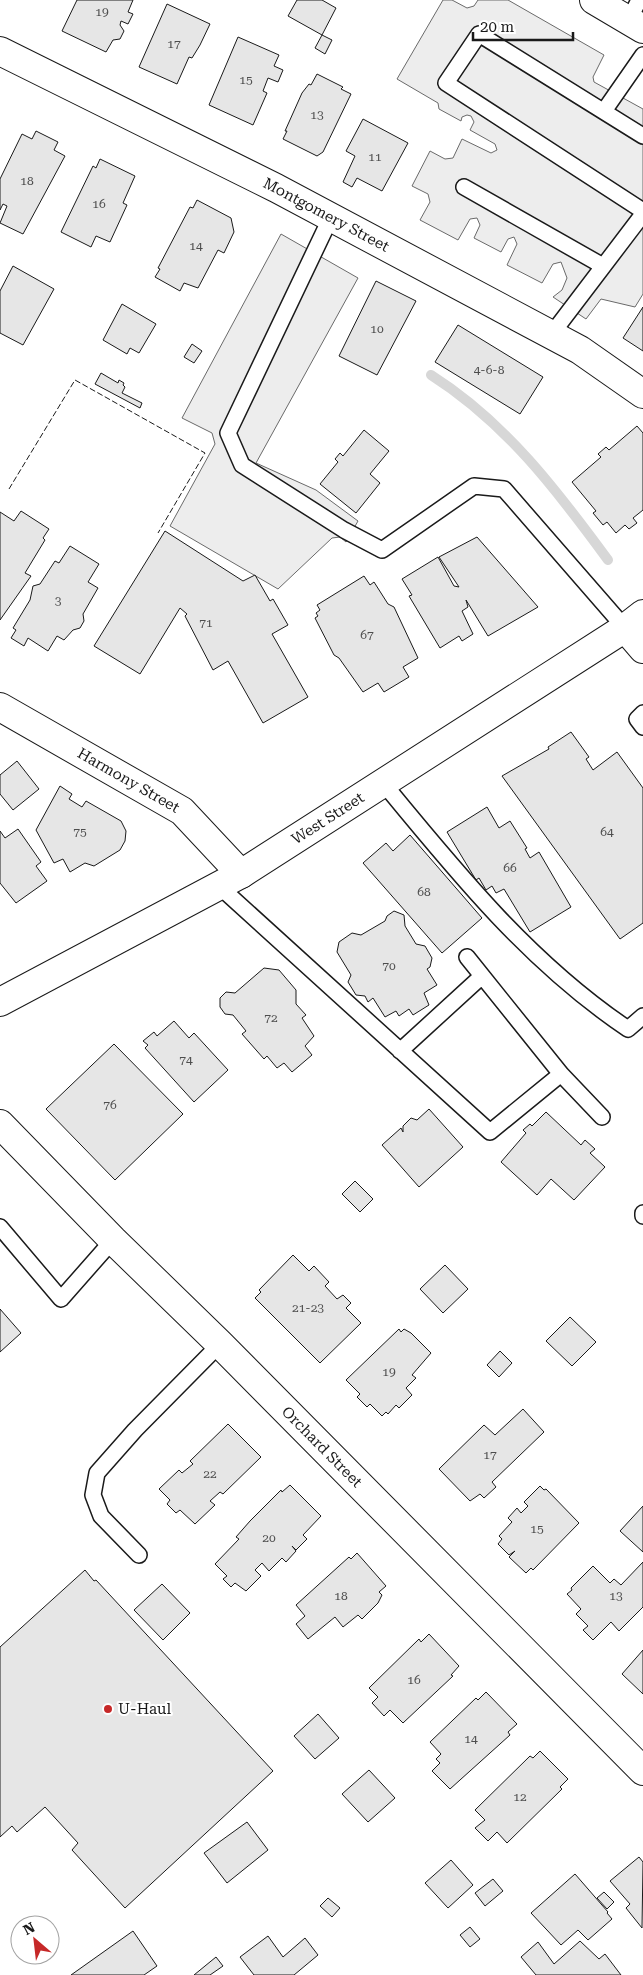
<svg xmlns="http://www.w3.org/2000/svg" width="643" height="1975" font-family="'Roboto Serif',serif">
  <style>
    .built { fill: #ededed; stroke: #6a6a6a }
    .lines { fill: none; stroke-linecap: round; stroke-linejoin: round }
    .stream { stroke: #d7d7d7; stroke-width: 10 }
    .building { fill: #e6e6e6; stroke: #1a1a1a }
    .lane-casing { stroke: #1a1a1a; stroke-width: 18 }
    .street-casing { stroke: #1a1a1a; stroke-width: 30 }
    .secondary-casing { stroke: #1a1a1a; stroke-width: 30 }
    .primary-casing { stroke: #1a1a1a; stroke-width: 30 }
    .lane { stroke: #fff; stroke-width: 15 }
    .street { stroke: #fff; stroke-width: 28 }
    .secondary { stroke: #fff; stroke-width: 28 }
    .primary { stroke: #fff; stroke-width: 28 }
    .fence { stroke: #1a1a1a; stroke-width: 1; stroke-dasharray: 6 2.5; stroke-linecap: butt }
    .poi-dot { fill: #c62828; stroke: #fff; stroke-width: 2 }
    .labels { text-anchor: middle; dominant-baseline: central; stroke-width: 4; stroke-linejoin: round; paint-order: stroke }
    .number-label { font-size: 12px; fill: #4d4d4d }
    .street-label { font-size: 15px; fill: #1a1a1a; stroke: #fff }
    .poi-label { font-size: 15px; fill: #1a1a1a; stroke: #fff; text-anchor: start }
  </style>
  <rect width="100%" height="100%" fill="#fff"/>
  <path class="built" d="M443,0H452L467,8L474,6L478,0H508L604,55L593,77L594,82L643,109V294L635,307L601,299L586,319L553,297L562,290L567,278L561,262L553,264L542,283L507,265L517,244L514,237L508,239L501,252L474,238L480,225L477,218L470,219L458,240L420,220L430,202L428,194L412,186L430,151L445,159L453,158L462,139L491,153L497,150L495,144L470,130L474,122L471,116L467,115L462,117L461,121L439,109L438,103L397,79Z
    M281,234L358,278L256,463L316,490L358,521L346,542L340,537L332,538L278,589L170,526L215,444L212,433L182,418Z"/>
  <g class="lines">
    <path class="stream" d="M431,375C505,422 556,489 608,560"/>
  </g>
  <path class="building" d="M77,0H133L128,12L133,14L128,24L121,21L120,25L124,31L120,39L113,40L106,52L62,31Z
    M297,0H322L336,8L322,35L288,16Z
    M167,4L210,24L200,45L192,58L189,57L177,84L139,67Z
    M322,35L332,40L325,54L315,48Z
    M238,37L279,55L274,66L283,70L278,82L268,78L263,91L267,93L253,125L209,105Z
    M317,74L343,87L341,89L351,94L323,152L317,156L283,139L287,131H285L302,93L309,84L311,85Z
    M363,119L408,143L382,191L357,178L352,187L343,182L355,156L346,151Z
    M36,131L58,142L54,150L65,156L23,234L0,223L7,206L3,204L0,210V179L22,134L32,139Z
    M100,159L135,176L123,203L127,205L110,242L96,236L91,247L61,232L93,166L96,168Z
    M197,200L231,218L234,232L224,253L218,250L198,288L184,283L180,291L155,277L160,269L158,268L190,207L193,208Z
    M13,266L54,289L23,345L0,333V291Z
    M376,281L416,301L377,375L339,356Z
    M122,304L156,324L139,353L130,348L127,354L103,340Z
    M643,307V351L623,338Z
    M458,325L543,377L520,414L435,362Z
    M192,344L202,351L194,363L184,357Z
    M101,373L118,383L119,380L124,383L123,385L125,387L122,393L142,403L140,408L95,384Z
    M637,426L643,433V510L633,518L637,523L629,529L625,525L616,533L607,522L603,525L593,513L596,511L572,482L601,457L598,454L606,447L609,450Z
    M364,430L389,451L370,474L380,483L356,513L320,484L338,462L335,459L340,453L343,456Z
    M21,511L49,529L43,538L45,540L25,573L31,576L0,620V512L14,521Z
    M165,531L243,581L255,575L270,601L273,599L288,625L272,634L308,697L263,723L228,661L213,670L185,616L187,614L180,608L140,674L94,646Z
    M477,537L538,607L488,636L466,600L468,607L462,611L473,634L462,641L459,636L440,648L409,596L412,595L402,579L438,557L454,586L459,587L439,557Z
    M70,546L99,564L88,582L98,588L83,614L84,621L80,628L73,630L64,640L57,636L48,651L28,638L24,646L11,638L16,630L13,628L30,600L33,586L40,584L55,561L59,563Z
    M364,576L370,585L374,582L388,604L394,607L418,658L403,667L409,677L384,692L378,683L363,692L339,658L334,655L315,618L318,616L316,613L320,610L317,605Z
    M571,732L589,757L586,759L593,770L617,752L643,788V923L620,939L502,776L549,749L548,747Z
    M17,761L39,789L13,810L0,794V775Z
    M60,786L72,794L69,799L82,807L86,801L121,821L126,831L125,841L120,850L94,866L85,863L70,872L63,859L54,863L36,830Z
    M487,807L499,828L510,821L527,848L525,849L530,858L539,852L571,907L530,932L504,889L496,893L492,886L486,890L479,878L476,880L447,832Z
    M18,829L41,862L36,866L47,881L16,903L0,883V831L5,838Z
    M410,835L482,918L442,953L363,863L386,843L393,851Z
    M394,911L404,915L405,926L416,944L425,946L432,958L430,967L427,969L437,985L424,993L429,1005L413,1015L409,1009L399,1016L396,1011L385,1017L373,998L368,1002L365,996L356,995L348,982L351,975L337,952L339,942L352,933L361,935L385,921L387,916Z
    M264,968L279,970L296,990V1004L306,1015L302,1018L314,1036L305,1046L312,1055L292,1072L284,1063L277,1068L267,1056L264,1059L242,1034L246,1031L233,1015L225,1014L220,1007V998L226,992L235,993Z
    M174,1021L189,1038L194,1033L228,1070L194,1102L145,1048L148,1045L143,1041L154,1032L157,1036Z
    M114,1044L183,1114L115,1180L46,1109Z
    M429,1109L463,1147L419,1187L382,1145L401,1128L403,1132V1126L411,1118L417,1120Z
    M546,1112L581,1145L585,1140L595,1149L590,1153L605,1167L574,1200L551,1179L537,1195L501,1162L526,1133L523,1130L530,1124L532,1126Z
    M355,1181L373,1199L360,1212L342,1194Z
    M293,1255L309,1271L314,1266L329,1282L325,1286L337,1299L343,1295L351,1303L346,1308L361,1323L320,1363L255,1298L261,1292L259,1290Z
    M445,1265L468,1289L443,1313L420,1289Z
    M0,1309L21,1333L0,1352Z
    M570,1317L596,1342L572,1366L546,1341Z
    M399,1329L401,1332L404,1329L411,1333L431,1353L412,1375L416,1378L406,1388L412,1395L399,1408L396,1405L388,1414L386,1412L382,1416L370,1404L367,1407L357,1397L360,1394L346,1380Z
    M500,1351L512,1363L499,1377L487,1365Z
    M523,1409L544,1432L492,1482L496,1487L484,1498L480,1494L470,1501L439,1469L484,1425L495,1435Z
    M228,1424L261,1457L223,1494L220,1492L210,1501L215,1505L195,1524L180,1510L176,1513L167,1504L170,1500L159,1489L179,1470L182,1473L193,1464L190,1461Z
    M290,1485L321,1516L303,1535L307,1539L296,1550L292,1546L296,1551L286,1562L282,1558L269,1571L262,1563L255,1570L261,1576L246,1591L235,1583L231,1587L223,1579L227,1576L215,1564L239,1539L236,1537L250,1521L281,1490L282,1492Z
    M540,1486L544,1490L546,1489L579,1523L533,1570L531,1568L526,1573L509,1557L515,1551L509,1555L498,1544L502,1539L499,1536L512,1522L508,1518L517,1508L521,1513L528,1506L524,1502Z
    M643,1506V1552L620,1531Z
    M357,1553L386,1586L379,1592L382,1595L378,1603L362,1619L358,1615L343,1627L335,1617L308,1639L296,1624L305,1616L296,1605L349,1557L351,1559Z
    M643,1562V1607L619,1631L611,1622L593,1640L583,1630L588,1626L576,1614L581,1609L567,1594L572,1590L571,1588L593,1566L610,1583L614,1579L621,1585Z
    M85,1570L94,1581L96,1580L273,1771L125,1908L72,1850L78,1843L45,1807L17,1832L12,1826L0,1837V1647Z
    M162,1584L190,1613L163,1640L134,1610Z
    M429,1634L459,1666L451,1675L453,1676L403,1723L390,1710L384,1716L372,1703L378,1697L369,1688L419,1639L421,1642Z
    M643,1650V1694L622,1674Z
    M486,1692L517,1724L508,1732L510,1735L450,1789L432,1771L440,1763L436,1759L441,1754L430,1742L476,1698L478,1700Z
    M318,1714L339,1738L315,1759L294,1736Z
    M540,1751L568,1779L560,1787L562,1789L507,1843L497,1832L488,1841L475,1828L485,1820L475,1810L530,1756L533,1758Z
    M369,1770L395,1798L368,1822L342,1794Z
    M247,1822L268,1850L227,1883L204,1853Z
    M639,1857L643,1862L642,1928L626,1908L630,1904L610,1881Z
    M451,1860L473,1885L448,1908L425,1883Z
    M575,1874L608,1912L607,1913L612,1919L588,1940L578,1930L561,1945L531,1913Z
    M493,1879L503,1891L485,1906L475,1893Z
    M604,1892L614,1902L607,1909L597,1898Z
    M328,1898L340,1908L332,1917L320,1906Z
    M470,1927L480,1939L470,1947L460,1935Z
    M133,1931L157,1966L144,1975H71Z
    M268,1936L283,1957L305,1938L318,1955L294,1975H254L240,1957Z
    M580,1941L599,1959L605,1954L621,1975H536L521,1957L538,1942L554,1964Z
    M216,1957L223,1966L210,1975H194Z"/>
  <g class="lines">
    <g class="lane-casing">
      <path id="lane" d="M629,20L639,0
        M604,111L643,55
        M643,136L479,34L446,83L643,211
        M464,187L603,266
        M331,217L228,433L242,465L344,530L382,550L474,486L504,489L625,628
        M551,335L643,214
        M643,713L637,719L643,727
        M384,784C457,873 531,964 628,1029L643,1016
        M219,886L490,1132L561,1074L467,957
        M400,1051L482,976
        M561,1074L602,1117
        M643,1213V1216
        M0,1227L61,1299L113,1240
        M139,1555L101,1516L93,1495L97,1473L135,1430L220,1344"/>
    </g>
    <g class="street-casing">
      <g id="street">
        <path id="s1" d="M0,51L276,188L580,350L643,394"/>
        <path d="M625,628L643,649"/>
        <path id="s2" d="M0,707L182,811L241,874"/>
        <path id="s3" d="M0,1124L113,1240L220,1344L643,1771"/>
      </g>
    </g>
    <g class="secondary-casing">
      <path id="secondary" d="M594,0L643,29"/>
    </g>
    <g class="primary-casing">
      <g id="primary">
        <path id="s4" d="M0,1002L241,874L625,628L643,614"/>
      </g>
    </g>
    <use href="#lane" class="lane"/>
    <use href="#street" class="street"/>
    <use href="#secondary" class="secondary"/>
    <use href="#primary" class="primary"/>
    <path class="fence" d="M9,489L75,380L205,453L158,533"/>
  </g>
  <circle class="poi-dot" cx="108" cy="1709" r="5"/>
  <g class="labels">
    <g class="number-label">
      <text x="102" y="12">19</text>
      <text x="174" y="44">17</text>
      <text x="246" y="80">15</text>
      <text x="317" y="115">13</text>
      <text x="375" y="157">11</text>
      <text x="27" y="181">18</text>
      <text x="99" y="204">16</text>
      <text x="196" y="246">14</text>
      <text x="377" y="329">10</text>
      <text x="489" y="370">4-6-8</text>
      <text x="58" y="601">3</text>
      <text x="206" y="623">71</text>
      <text x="367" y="635">67</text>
      <text x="80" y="832">75</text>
      <text x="607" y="832">64</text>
      <text x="510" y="868">66</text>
      <text x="424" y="892">68</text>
      <text x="389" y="966">70</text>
      <text x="271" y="1018">72</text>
      <text x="186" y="1060">74</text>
      <text x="110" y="1105">76</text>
      <text x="308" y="1308">21-23</text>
      <text x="389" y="1372">19</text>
      <text x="490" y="1455">17</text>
      <text x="210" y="1474">22</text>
      <text x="537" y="1529">15</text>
      <text x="269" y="1538">20</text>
      <text x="341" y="1596">18</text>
      <text x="616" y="1596">13</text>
      <text x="414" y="1680">16</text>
      <text x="471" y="1739">14</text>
      <text x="520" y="1797">12</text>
    </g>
    <g class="street-label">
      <text stroke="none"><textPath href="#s1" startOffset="365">Montgomery Street</textPath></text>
      <text stroke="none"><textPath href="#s2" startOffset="148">Harmony Street</textPath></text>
      <text stroke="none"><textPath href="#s4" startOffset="376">West Street</textPath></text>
      <text stroke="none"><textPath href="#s3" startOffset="456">Orchard Street</textPath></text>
    </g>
    <g class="poi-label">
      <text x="118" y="1709">U-Haul</text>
    </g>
  </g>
  <g transform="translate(35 1940) rotate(332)"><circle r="24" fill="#ffffff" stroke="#a3a3a3"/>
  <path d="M0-4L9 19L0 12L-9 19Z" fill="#c62828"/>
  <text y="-8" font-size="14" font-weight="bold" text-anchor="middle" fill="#1a1a1a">N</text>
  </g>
  <path d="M473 32v8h100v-8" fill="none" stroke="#1a1a1a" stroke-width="2.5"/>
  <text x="480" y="32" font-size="15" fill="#1a1a1a" stroke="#ffffff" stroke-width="4" paint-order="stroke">20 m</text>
</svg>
